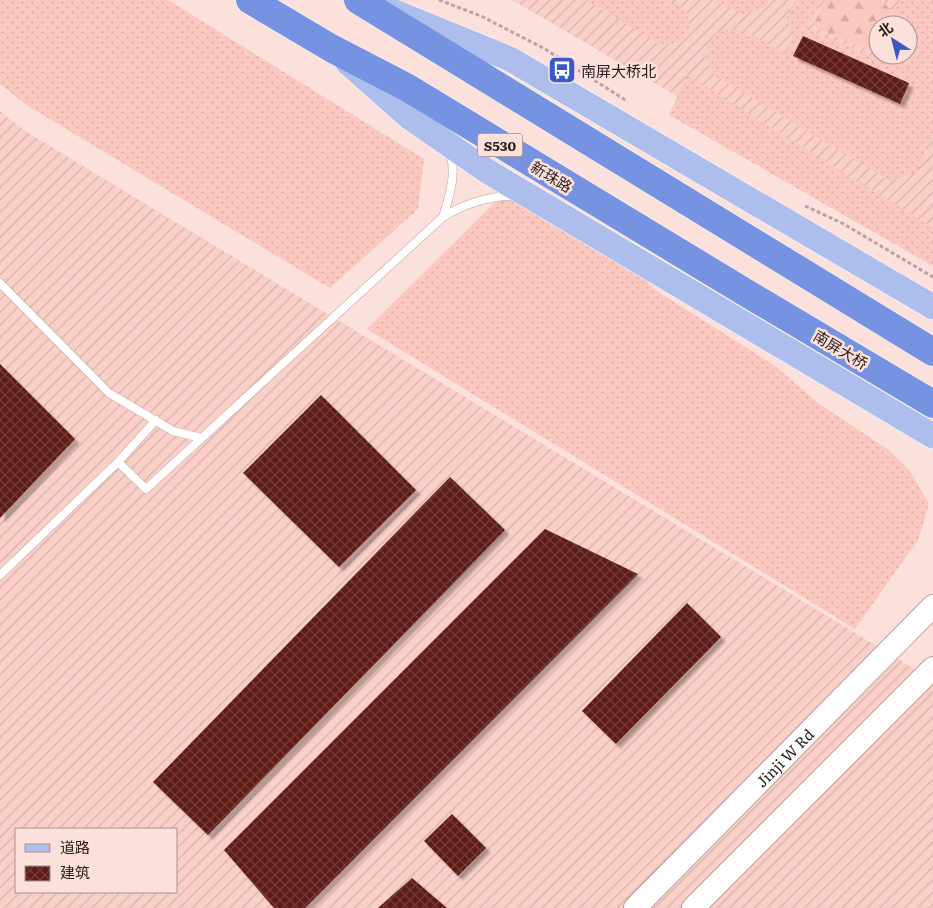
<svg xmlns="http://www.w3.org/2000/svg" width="933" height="908" font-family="Literata,'Noto Sans SC',serif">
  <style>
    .industrial { fill: url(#industrial-furrows); fill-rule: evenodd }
    .grass { fill: url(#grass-dots) }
    .forest { fill: url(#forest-firs) }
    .building { fill: url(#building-cross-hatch); filter: url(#shadow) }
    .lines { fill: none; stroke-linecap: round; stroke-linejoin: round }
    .lane-casing { stroke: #bf9e99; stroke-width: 9 }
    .secondary-casing { stroke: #bf9e99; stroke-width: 24 }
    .primary-casing { stroke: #fff; stroke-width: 26 }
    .highway-casing { stroke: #fff; stroke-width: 29 }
    .path { stroke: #bba4a0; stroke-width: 3; stroke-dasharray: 4 2.5; stroke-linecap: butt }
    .lane { stroke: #fff; stroke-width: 8 }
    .secondary { stroke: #fff; stroke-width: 22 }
    .primary { stroke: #adbeed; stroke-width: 25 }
    .highway { stroke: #7693e1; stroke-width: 28 }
    .labels { text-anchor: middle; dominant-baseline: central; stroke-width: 5; stroke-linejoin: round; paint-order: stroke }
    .shield { fill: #fce0db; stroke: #685754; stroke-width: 1 }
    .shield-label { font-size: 14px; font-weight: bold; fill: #291c1a }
    .poi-label { font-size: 15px; fill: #291c1a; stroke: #fce0db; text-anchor: start }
    .street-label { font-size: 15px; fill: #291c1a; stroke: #fce0db }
  </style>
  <defs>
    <pattern id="industrial-furrows" width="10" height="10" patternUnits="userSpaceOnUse" patternTransform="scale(1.25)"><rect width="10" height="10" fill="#facfc8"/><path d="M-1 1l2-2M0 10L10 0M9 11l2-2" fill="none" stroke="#d6b1ab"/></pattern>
    <pattern id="grass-dots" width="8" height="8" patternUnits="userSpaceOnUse" patternTransform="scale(1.25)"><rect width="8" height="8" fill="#fbc8c0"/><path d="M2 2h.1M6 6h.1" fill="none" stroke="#d7aba4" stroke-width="1.8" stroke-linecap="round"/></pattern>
    <pattern id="forest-firs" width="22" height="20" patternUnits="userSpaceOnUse" patternTransform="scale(1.25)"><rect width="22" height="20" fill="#fbc8c0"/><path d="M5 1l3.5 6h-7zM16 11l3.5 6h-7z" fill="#d7aba4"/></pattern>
    <pattern id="building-cross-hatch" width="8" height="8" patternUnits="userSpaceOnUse" patternTransform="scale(1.25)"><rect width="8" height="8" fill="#5f1c16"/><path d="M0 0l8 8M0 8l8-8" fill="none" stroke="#723c37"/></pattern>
    <filter id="shadow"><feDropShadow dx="4.5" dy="4.5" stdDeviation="1" flood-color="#0004"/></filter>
  </defs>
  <rect width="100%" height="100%" fill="#fce0db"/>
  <path class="industrial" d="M512,0H933V245ZM878,25H908V55H878Z
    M0,111L25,131L933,680V908H0ZM16,829H176V892H16Z"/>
  <path class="grass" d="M0,0H168L424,159L418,209L330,288L28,106L0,84Z
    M586,0H668L681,6L688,16L690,28L679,42L661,45Z
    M712,0H769L766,7L743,14Z
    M795,0H821L807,29L871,56L878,43V55H908V25H887L900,0H933V137L916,173L890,181L715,76C709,64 703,54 711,40C726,13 767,44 786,54L793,35L786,19Z
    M687,75L933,228V266L669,115Z
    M523,194L622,254L655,290L774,365L818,403L889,450L910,471L929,504L918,540L855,629L367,329L494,203Z"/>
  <path class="forest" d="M825,0H881L891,10L883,25H878V34L870,51L813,26Z"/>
  <path class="building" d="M803,36L909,83L900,104L793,56Z
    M0,364L75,439L0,518Z
    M321,395L416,490L339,567L243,473Z
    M450,477L505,530L208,835L153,782Z
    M545,529L638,574L305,908H274L224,850Z
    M687,603L721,637L616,744L582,711Z
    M452,814L486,848L458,876L424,841Z
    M412,878L447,908H378Z"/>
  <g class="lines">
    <g class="lane-casing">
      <path id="lane" d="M443,217C449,197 457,174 450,154
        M0,283L109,393L173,431L201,438
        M118,462L146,489L443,217C466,203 488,196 515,196
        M0,575L118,462L156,420"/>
    </g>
    <g class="secondary-casing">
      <g id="secondary">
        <path id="s1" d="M635,908L933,606"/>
        <path d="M693,908L933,668"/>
      </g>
    </g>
    <g class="primary-casing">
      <path id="primary" d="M390,10L510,59L933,307
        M348,63L409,117L487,171L933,436"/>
    </g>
    <g class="highway-casing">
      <path id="highway" d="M250,0L331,48L408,88L748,294L933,404
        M358,0L933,352"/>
    </g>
    <path class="path" d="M439,0L481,16L545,49L627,101
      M805,206L842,223L933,277"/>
    <use href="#lane" class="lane"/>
    <use href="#secondary" class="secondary"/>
    <use href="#primary" class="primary"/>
    <use href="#highway" class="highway"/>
  </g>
  <defs>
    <g id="bus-square" transform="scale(1.4375)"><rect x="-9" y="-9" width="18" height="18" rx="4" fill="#3959ca" stroke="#fce0db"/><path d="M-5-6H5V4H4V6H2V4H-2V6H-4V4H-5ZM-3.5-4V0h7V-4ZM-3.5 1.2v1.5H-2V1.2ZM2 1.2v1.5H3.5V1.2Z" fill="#fff"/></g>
  </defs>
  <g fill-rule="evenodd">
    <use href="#bus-square" x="562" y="70"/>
  </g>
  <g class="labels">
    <rect class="shield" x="477.5" y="133.5" width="45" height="23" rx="4"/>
    <g class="shield-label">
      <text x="500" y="145">S530</text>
    </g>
    <g class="poi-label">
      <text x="581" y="70">南屏大桥北</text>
    </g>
    <g class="street-label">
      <text transform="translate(552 176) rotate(31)">新珠路</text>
      <text transform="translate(841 349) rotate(31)">南屏大桥</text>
      <text stroke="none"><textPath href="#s1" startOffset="212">Jinji W Rd</textPath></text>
    </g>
  </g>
  <rect x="15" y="828" width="162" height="65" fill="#fce0db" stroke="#a8928e"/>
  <rect x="25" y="844" width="25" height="8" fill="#adbeed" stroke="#a8928e"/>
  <text x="60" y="853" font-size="15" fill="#291c1a">道路</text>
  <rect x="25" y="866" width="25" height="15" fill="url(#building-cross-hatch)" stroke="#a8928e"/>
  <text x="60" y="878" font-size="15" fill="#291c1a">建筑</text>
  <g transform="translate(893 40) rotate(324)"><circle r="24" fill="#fce0db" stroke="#a8928e"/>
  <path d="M0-4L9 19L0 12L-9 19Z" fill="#3959ca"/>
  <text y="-8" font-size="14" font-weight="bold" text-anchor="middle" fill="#291c1a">北</text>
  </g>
</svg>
